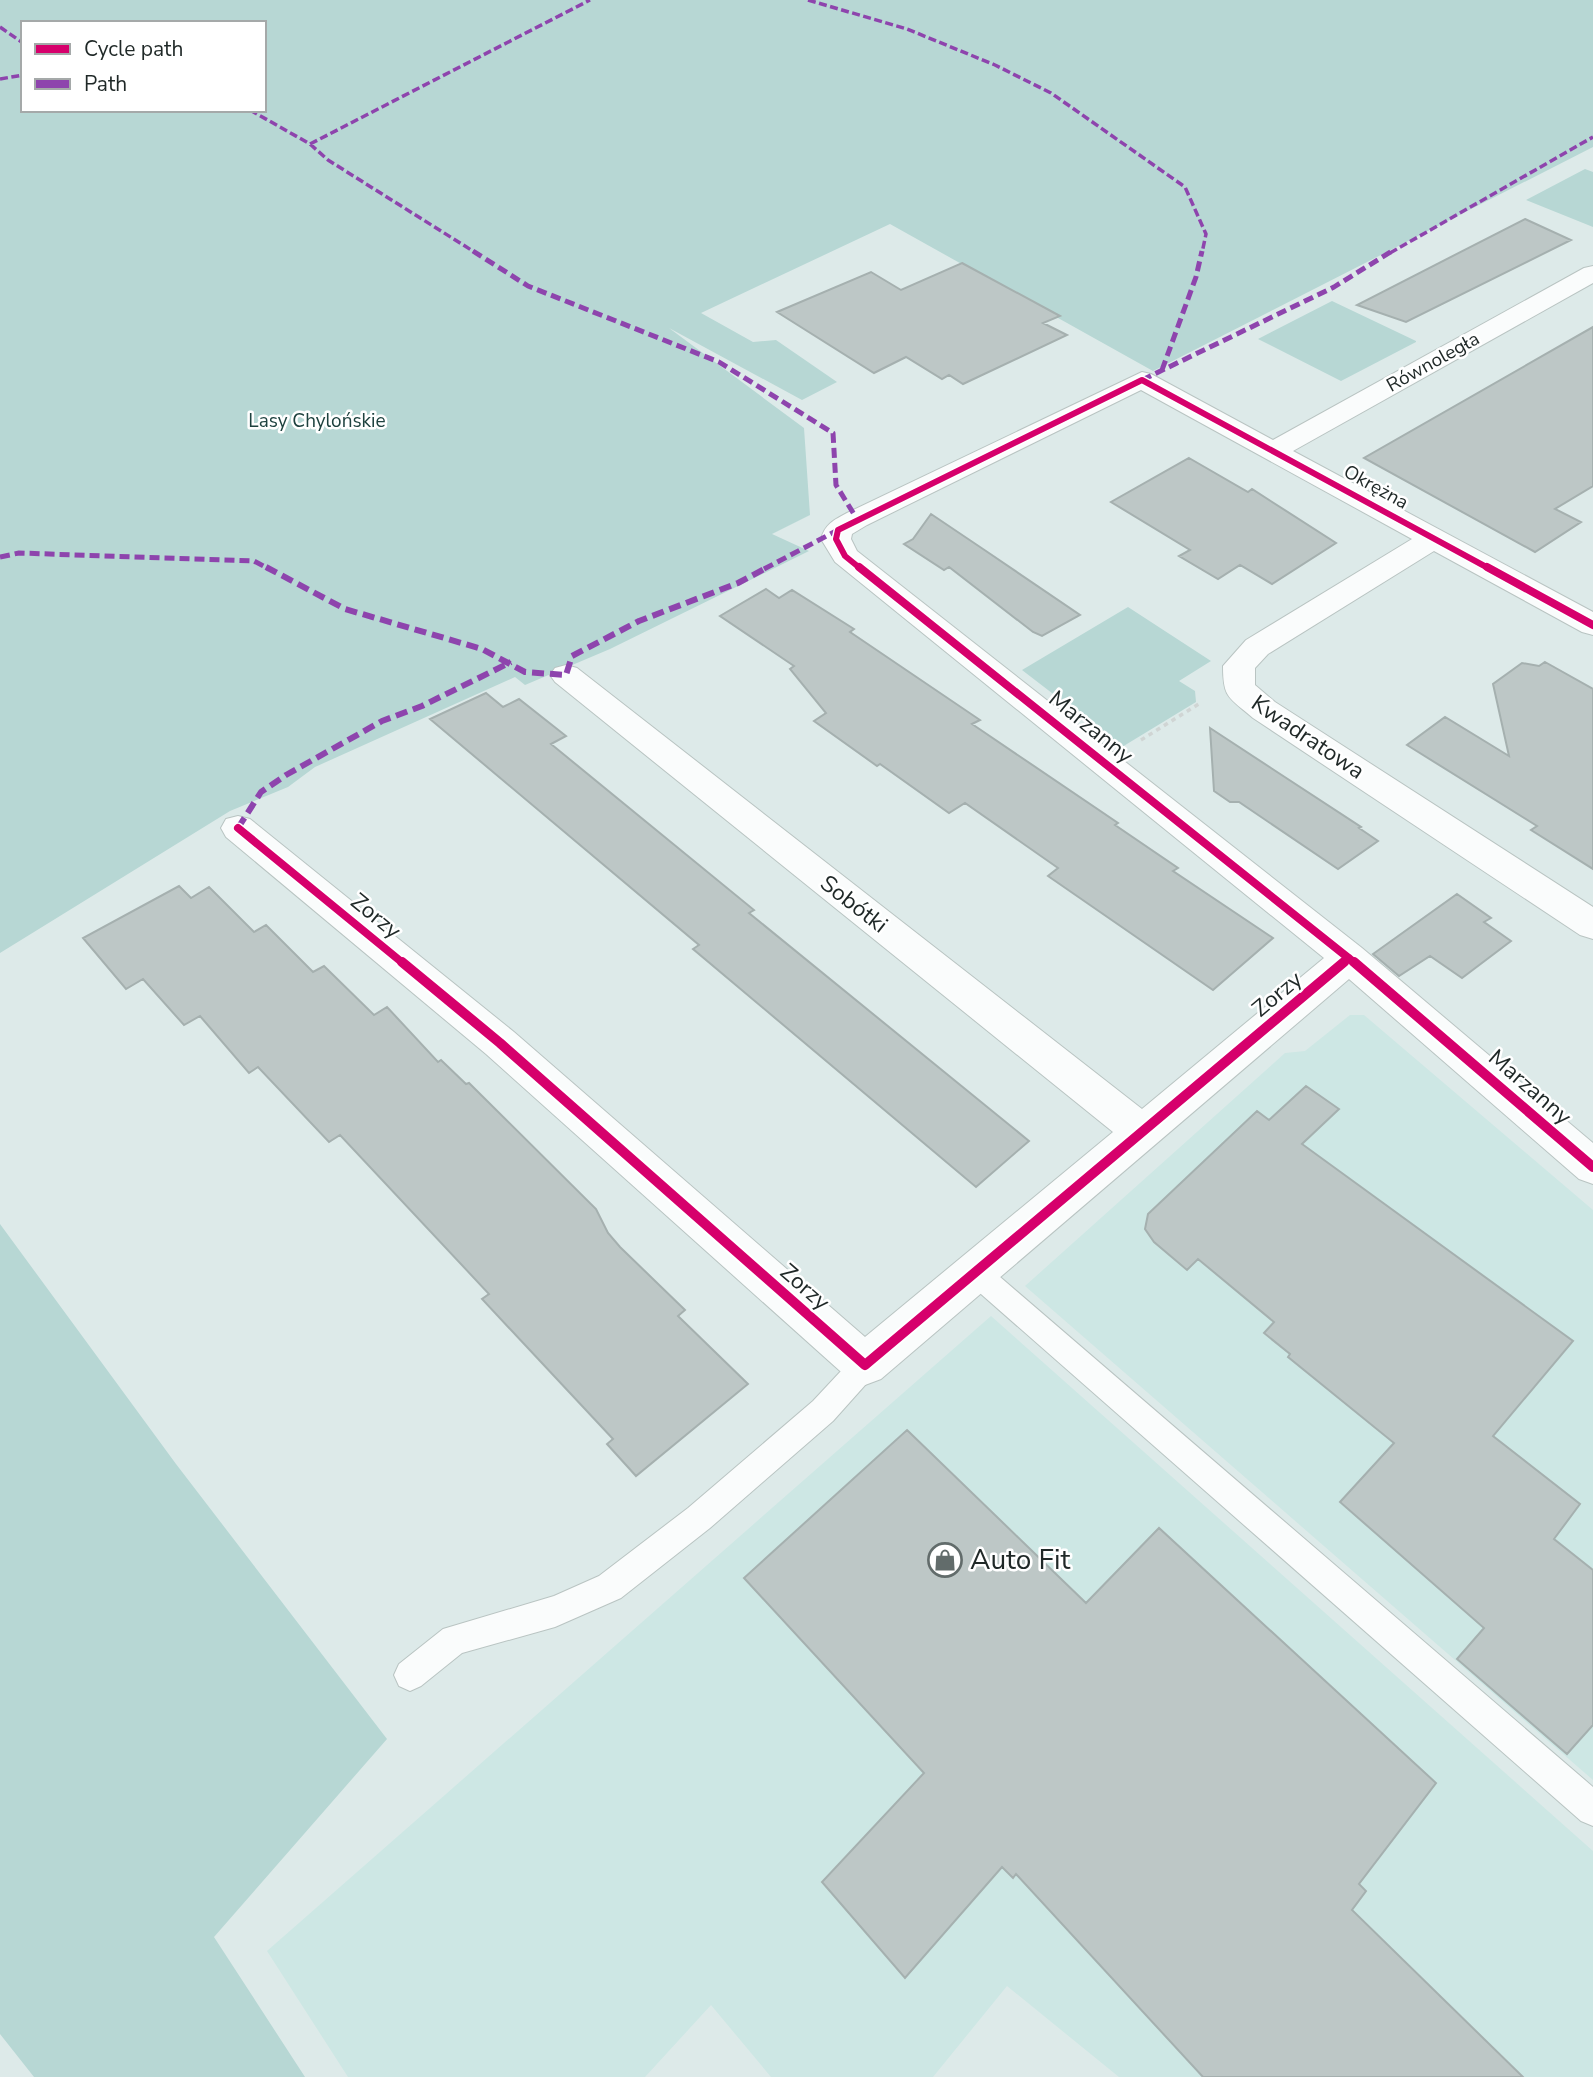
<svg xmlns="http://www.w3.org/2000/svg" width="1593" height="2077" font-family="'Nunito Sans',sans-serif">
  <style>
    .built { fill: #cde7e4 }
    .green { fill: #b7d7d4; fill-rule: evenodd }
    .building { fill: #bdc7c6; stroke: #a5b0af; stroke-width: 2 }
    .lines { fill: none; stroke-linecap: round; stroke-linejoin: round }
    .service-casing { stroke: #b9c4c2; stroke-width: 2 }
    .minor-casing { stroke: #b9c4c2; stroke-width: 2 }
    .path { stroke: #d0d5d4; stroke-width: 3.5; stroke-dasharray: 4.5 4.5; stroke-linecap: butt }
    .service { fill: #fafcfc; fill-rule: evenodd }
    .minor { fill: #fafcfc; fill-rule: evenodd }
    .quiet-far2 { stroke: #8e44ad; stroke-width: 3.5; stroke-dasharray: 8 3.5; stroke-linecap: butt }
    .quiet-far1 { stroke: #8e44ad; stroke-width: 5; stroke-dasharray: 10 5; stroke-linecap: butt }
    .quiet { stroke: #8e44ad; stroke-width: 6; stroke-dasharray: 12 6; stroke-linecap: butt }
    .cycleway-far2-casing { stroke: #fff; stroke-width: 9 }
    .cycleway-far1-casing { stroke: #fff; stroke-width: 11 }
    .cycleway-casing { stroke: #fff; stroke-width: 14 }
    .cycleway-far2 { stroke: #d6006c; stroke-width: 6 }
    .cycleway-far1 { stroke: #d6006c; stroke-width: 8 }
    .cycleway { stroke: #d6006c; stroke-width: 10 }
    .labels { text-anchor: middle; dominant-baseline: central; stroke-width: 5; stroke-linejoin: round; paint-order: stroke }
    .far-street-label { font-size: 19px; fill: #1f2827; stroke: #fff }
    .far-park-label { font-size: 19px; fill: #1e423f; stroke: #fff }
    .street-label { font-size: 23px; fill: #1f2827; stroke: #fff }
    .near-poi-label { font-size: 28px; fill: #1f2827; stroke: #fff; text-anchor: start }
  </style>
  <rect width="100%" height="100%" fill="#ddeae9"/>
  <path class="built" d="M1350,1015H1364L1593,1210V1780L1025,1286L1285,1053L1305,1051Z
    M991,1316L1593,1851V2077H1119L1007,1986L933,2077H771L711,2005L645,2077H348L267,1951Z"/>
  <path class="green" d="M0,0H1593V147L1153,371L890,224L701,313L753,342L776,340L837,382L802,400L669,328L804,428L810,515L772,534L809,551L610,649L525,685L515,677L315,767L288,787L230,811L0,953ZM23,23H264V110H23Z
    M1585,169L1593,172V227L1526,200Z
    M1332,301L1416,341V342L1341,381L1258,339Z
    M1128,607L1211,661L1179,681L1195,691L1196,702L1122,747L1022,670Z
    M0,1224L176,1464L387,1739L214,1937L305,2077H34L0,2034Z"/>
  <path class="building" d="M1525,219L1571,240L1406,322L1357,305Z
    M962,263L1060,316L1043,323L1067,335L963,384L949,375L942,379L906,357L874,373L777,312L871,272L901,290Z
    M1593,327V486L1555,509L1581,522L1535,552L1364,458Z
    M1189,458L1248,492L1252,489L1336,543L1272,584L1240,565L1218,579L1179,556L1190,550L1111,502Z
    M931,514L983,549L1080,615L1042,636L1033,632L949,567L944,570L904,544L913,539Z
    M766,589L779,598L792,590L854,629L850,632L980,720L972,724L1118,823L1115,825L1178,868L1173,871L1273,938L1213,990L1048,876L1058,868L965,803L949,813L880,764L877,766L814,721L826,713L790,669L794,666L720,616Z
    M1545,662L1593,689V869L1531,830L1537,826L1407,745L1445,717L1509,756L1493,684L1522,663L1539,666Z
    M486,693L503,707L519,699L566,736L551,744L754,910L749,913L1029,1141L976,1187L693,949L699,945L430,719Z
    M1210,728L1361,827L1359,828L1378,841L1338,869L1239,802H1230L1214,791Z
    M179,886L191,898L209,887L254,932L266,925L313,972L324,966L374,1015L387,1007L438,1062L441,1060L466,1084L469,1083L596,1209L608,1233L620,1247L685,1310L678,1316L748,1384L636,1476L607,1444L613,1439L482,1299L489,1294L340,1135L329,1142L258,1067L249,1073L200,1016L184,1025L143,979L126,989L83,938Z
    M1457,894L1491,918L1484,922L1511,941L1462,978L1430,956L1399,976L1373,954Z
    M1306,1086L1339,1109L1302,1144L1573,1341L1493,1436L1580,1504L1554,1539L1593,1570V1725L1567,1754L1457,1659L1484,1628L1340,1502L1394,1443L1288,1357L1290,1354L1264,1333L1274,1322L1198,1259L1187,1270L1154,1242L1145,1229L1148,1214L1257,1111L1269,1120Z
    M907,1430L1086,1603L1159,1528L1436,1783L1359,1884L1366,1891L1352,1910L1523,2077H1203L1016,1874L1013,1878L1002,1867L905,1978L822,1882L924,1773L744,1578Z"/>
  <g class="lines">
    <g class="service-casing">
      <path id="service" d="M975,1260L985,1264L1593,1787V1826L1581,1821L965,1280L961,1272L965,1264Z
        M865,1352L875,1356L879,1365L875,1374L833,1421L710,1528L621,1598L555,1627L462,1653L421,1686L410,1691L399,1686L394,1675L399,1664L443,1629L554,1596L599,1576L688,1508L813,1401L855,1356Z"/>
    </g>
    <g class="minor-casing">
      <path id="minor" d="M1593,266V283L1293,451L1593,612V635L1582,632L1434,551L1268,654L1255,668V685L1275,702L1593,907V939L1580,935L1253,718C1229,697 1223,699 1223,666L1246,640L1412,539L1141,390L867,525L852,534L851,539L857,551L1362,948L1593,1143V1184L1579,1179L1349,979L881,1379L865,1385L849,1379L486,1054L226,837L221,828L226,819L238,816L250,819L514,1032L865,1337L1113,1132L555,682L550,675L555,668L566,665L577,668L1142,1109L1324,958L835,562L821,539C825,524 834,520 847,513L1142,372L1151,374L1273,440L1584,268Z"/>
    </g>
    <path class="path" d="M1141,740L1202,702"/>
    <use href="#service" class="service"/>
    <use href="#minor" class="minor"/>
    <path class="quiet-far2" d="M808,0L907,29L995,65L1051,93L1185,187L1206,234L1202,253
      M0,27L23,43
      M0,79L23,75
      M250,110L310,144L328,160L476,253
      M310,144L590,0
      M1390,253L1593,137"/>
    <path class="quiet-far1" d="M473,251L528,286L719,362L833,433L836,485L857,519
      M1162,370L1196,277L1202,251
      M1142,380L1334,287L1392,251
      M0,557L19,553L254,561L269,569
      M764,569L838,530"/>
    <path class="quiet" d="M266,567L345,609L482,649L525,672L566,675L572,656L639,621L738,583L768,567
      M238,828L261,792L286,775L382,721L422,706L511,662"/>
    <g class="cycleway-far2-casing">
      <path id="cycleway-far2" d="M861,569L845,556L836,539L838,530L1142,380L1490,569"/>
    </g>
    <g class="cycleway-far1-casing">
      <path id="cycleway-far1" d="M859,567L1356,964
        M1487,567L1593,625
        M238,828L404,964
        M1342,964L1349,958"/>
    </g>
    <g class="cycleway-casing">
      <path id="cycleway" d="M402,962L500,1043L865,1365L1344,962
        M1354,962L1593,1167"/>
    </g>
    <use href="#cycleway-far2" class="cycleway-far2"/>
    <use href="#cycleway-far1" class="cycleway-far1"/>
    <use href="#cycleway" class="cycleway"/>
  </g>
  <defs>
    <g id="shop-ring" transform="scale(1.75)"><circle r="9.5" fill="#fff" stroke="#626c6b" stroke-width="1.5"/><path d="M-5-2.5h2.3a2.7 3.5 0 0 1 5.4 0H5L5.5 6h-11ZM-1.5-2.5h3a1.5 2.3 0 0 0-3 0Z" fill="#626c6b"/></g>
  </defs>
  <g fill-rule="evenodd">
    <use href="#shop-ring" x="945" y="1560"/>
  </g>
  <g class="labels">
    <g class="far-street-label">
      <text transform="translate(1433 362) rotate(-29)">Równoległa</text>
      <text transform="translate(1376 487) rotate(29)">Okrężna</text>
    </g>
    <g class="far-park-label">
      <text x="317" y="421">Lasy Chylońskie</text>
    </g>
    <g class="street-label">
      <text transform="translate(1091 727) rotate(39)">Marzanny</text>
      <text transform="translate(1308 737) rotate(34)">Kwadratowa</text>
      <text transform="translate(854 904) rotate(38)">Sobótki</text>
      <text transform="translate(376 916) rotate(39)">Zorzy</text>
      <text transform="translate(1277 994) rotate(-40)">Zorzy</text>
      <text transform="translate(1530 1087) rotate(41)">Marzanny</text>
      <text transform="translate(805 1287) rotate(41)">Zorzy</text>
    </g>
    <g class="near-poi-label">
      <text x="970" y="1560">Auto Fit</text>
    </g>
  </g>
  <rect x="21" y="21" width="245" height="91" fill="#ffffff" stroke="#a5a9a9" stroke-width="2"/>
  <rect x="35" y="44" width="35" height="10" fill="#d6006c" stroke="#a5a9a9" stroke-width="2"/>
  <text x="84" y="56" font-size="21" fill="#1f2827">Cycle path</text>
  <rect x="35" y="79" width="35" height="10" fill="#8e44ad" stroke="#a5a9a9" stroke-width="2"/>
  <text x="84" y="91" font-size="21" fill="#1f2827">Path</text>
</svg>
